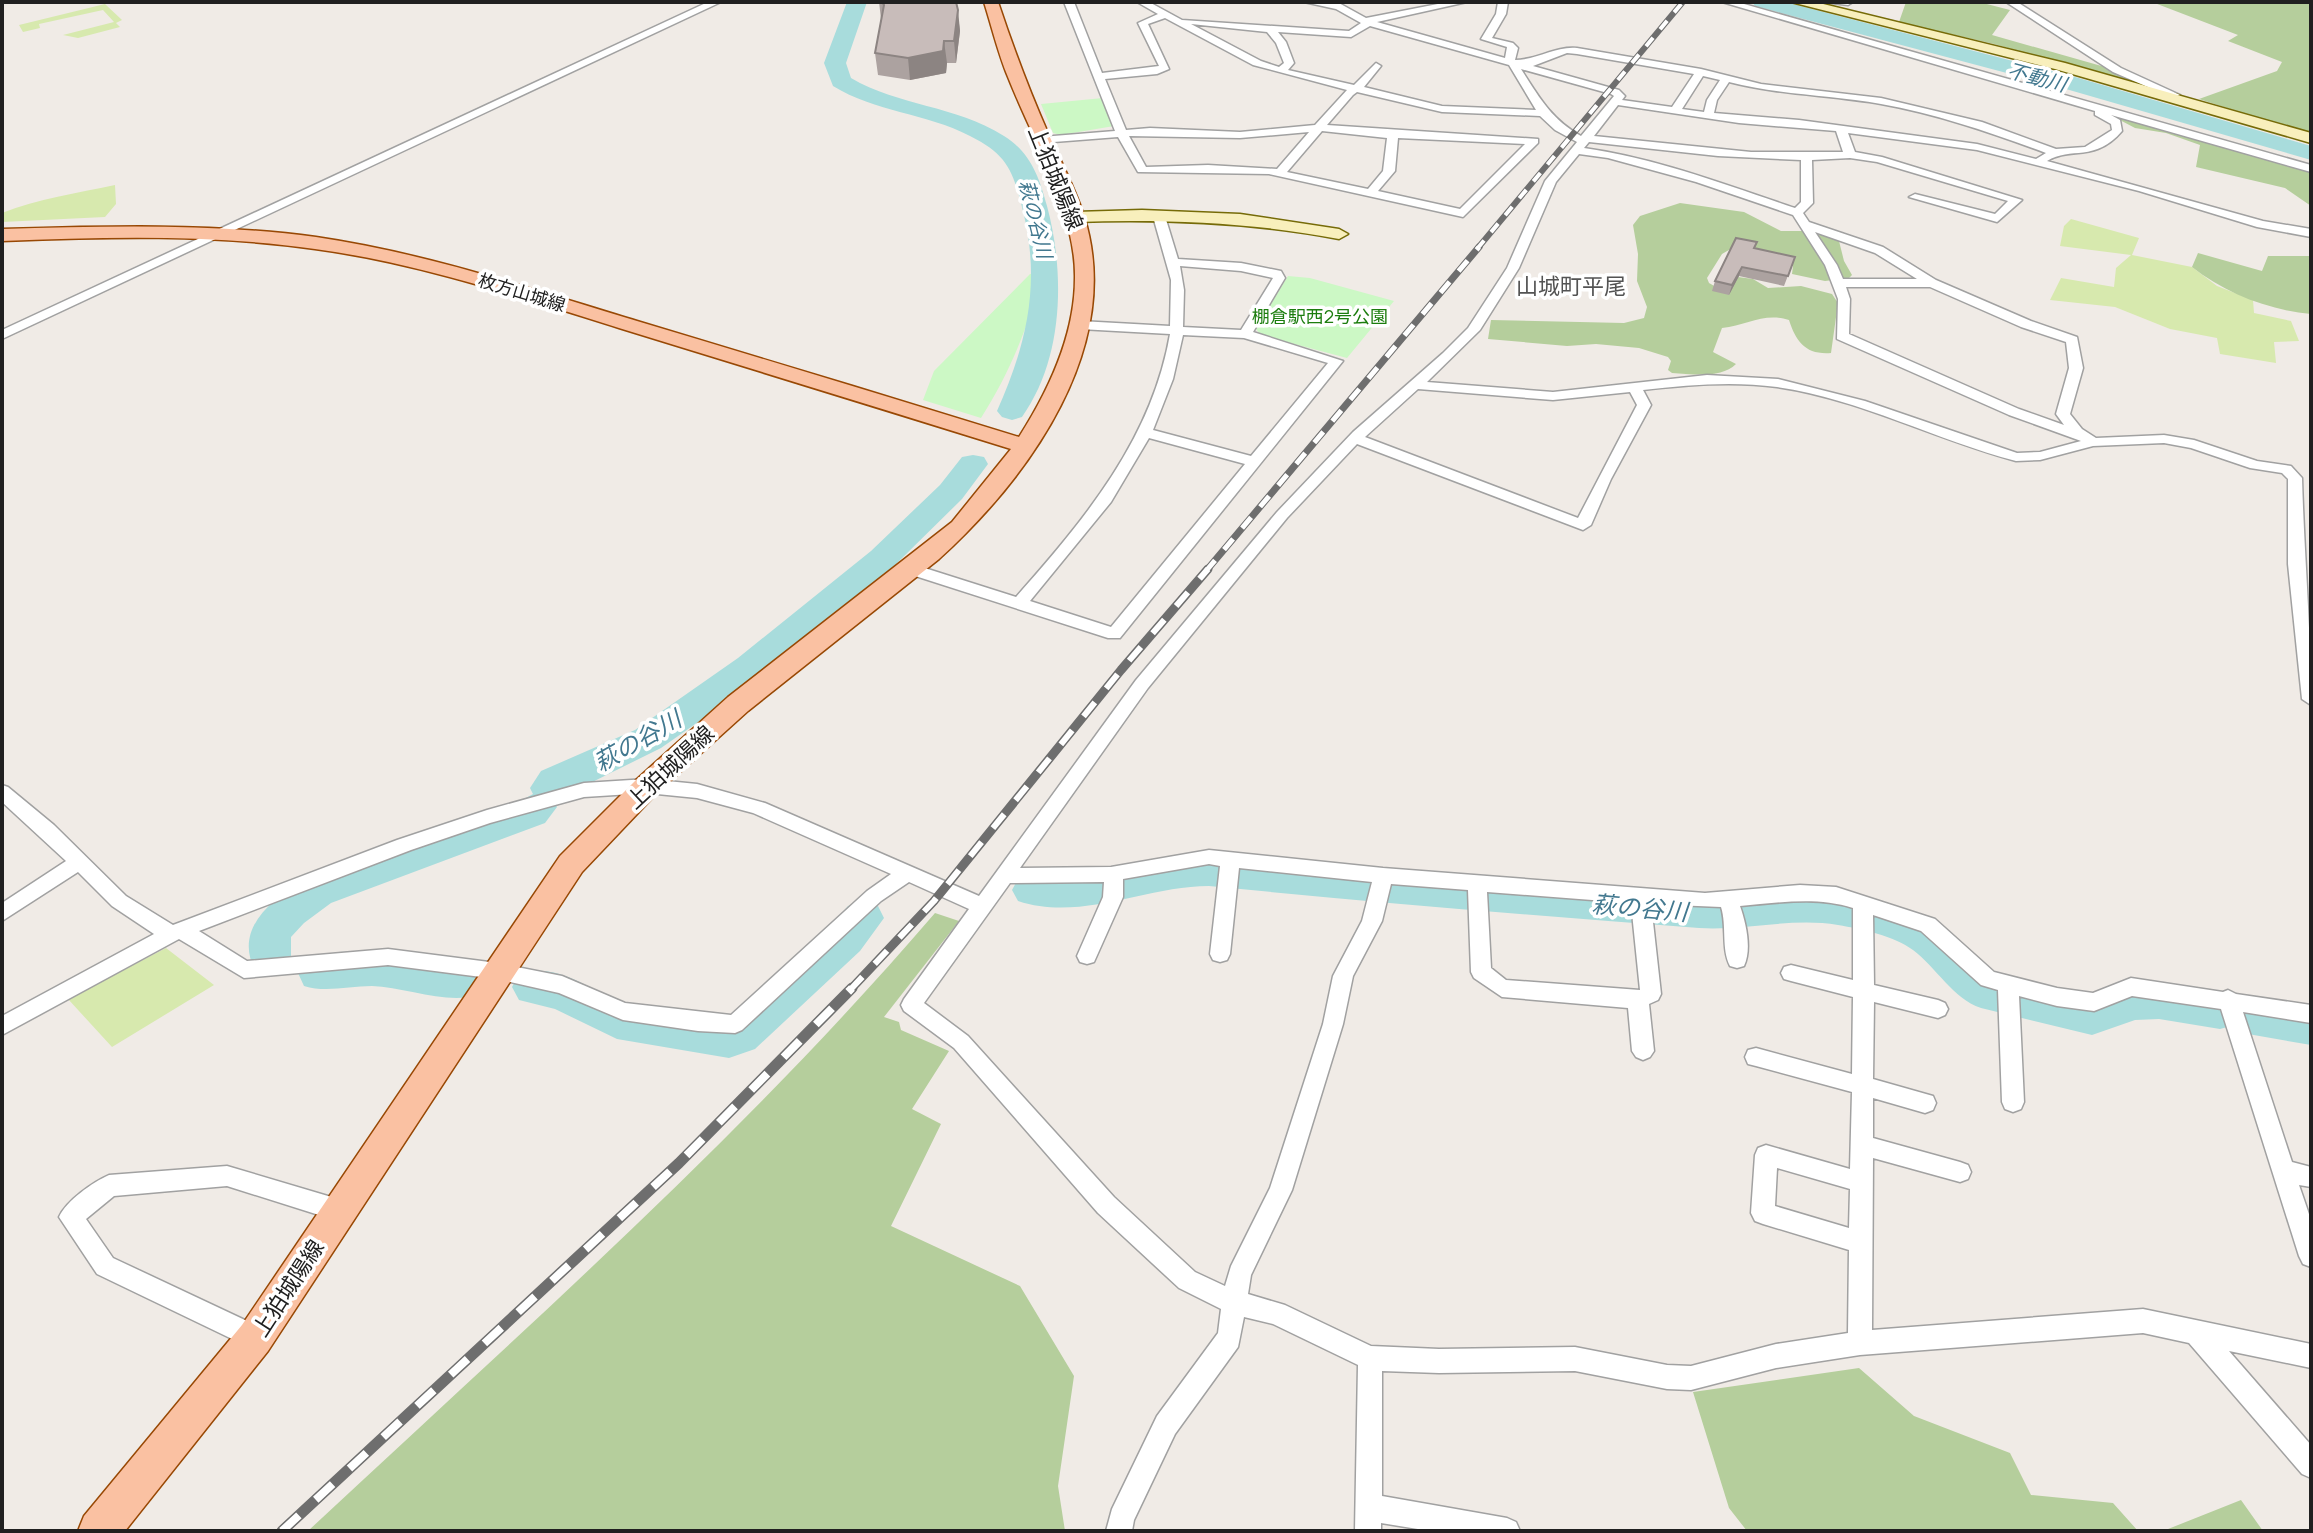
<svg xmlns="http://www.w3.org/2000/svg" width="2313" height="1533" font-family="Manrope,'Noto Sans JP',sans-serif">
  <style>
    .grass { fill: #d7e9ae }
    .forest { fill: #b5ce9c }
    .park { fill: #ccf8c5 }
    .lines { fill: none; stroke-linecap: round; stroke-linejoin: round }
    .river { fill: #a8dcdc; fill-rule: evenodd }
    .street-casing { stroke: #a1a1a1; stroke-width: 3 }
    .secondary-casing { stroke: #766b08; stroke-width: 3 }
    .primary-casing { stroke: #984804; stroke-width: 3 }
    .street { fill: #fff; fill-rule: evenodd }
    .secondary { fill: #f8efbc; fill-rule: evenodd }
    .primary { fill: #fac1a2; fill-rule: evenodd }
    .rail-far3-casing { stroke: #6e6e6e; stroke-width: 6 }
    .rail-far2-casing { stroke: #6e6e6e; stroke-width: 7 }
    .rail-far1-casing { stroke: #6e6e6e; stroke-width: 9 }
    .rail-casing { stroke: #6e6e6e; stroke-width: 11 }
    .rail-far3 { stroke: #fff; stroke-width: 4; stroke-dasharray: 11; stroke-linecap: butt }
    .rail-far2 { stroke: #fff; stroke-width: 5; stroke-dasharray: 14; stroke-linecap: butt }
    .rail-far1 { stroke: #fff; stroke-width: 6; stroke-dasharray: 18; stroke-linecap: butt }
    .rail { stroke: #fff; stroke-width: 8; stroke-dasharray: 23; stroke-linecap: butt }
    .wall { fill: #aca2a0 }
    .shaded-wall { fill: #8c8482 }
    .building { fill: #c8bcba; stroke: #8c8482; stroke-width: 2 }
    .labels { text-anchor: middle; dominant-baseline: central; stroke-width: 7; stroke-linejoin: round; paint-order: stroke }
    .far-street-label { font-size: 18px; fill: #202020; stroke: #fff }
    .far-park-label { font-size: 18px; fill: #1c7d0e; stroke: #fff }
    .far-water-label { font-size: 20px; font-style: italic; fill: #42788f; stroke: #fff }
    .street-label { font-size: 22px; fill: #202020; stroke: #fff }
    .far-quarter-label { font-size: 22px; fill: #535353; stroke: #fff }
    .water-label { font-size: 24px; font-style: italic; fill: #42788f; stroke: #fff }
  </style>
  <rect width="100%" height="100%" fill="#f0ebe6"/>
  <path class="grass" d="M105,4L122,20L116,23L120,27L78,38L63,35L114,22L103,10L39,24L40,28L23,32L19,25Z
    M115,185L116,204L105,217L2,222V213C38,199 77,193 115,185Z
    M2071,219L2139,238L2132,255L2192,267L2217,286L2253,300L2254,313L2291,321L2299,341L2274,342L2276,363L2220,354L2217,338L2170,329L2115,307L2050,300L2061,278L2114,287L2116,268L2131,255L2060,246L2064,226Z
    M166,948L214,985L112,1047L68,999Z"/>
  <path class="forest" d="M1906,2H1979L2010,10L1992,35L2105,67L2146,87L1994,44L1899,22Z
    M2152,2H2311V135L2199,99L2277,71L2282,62L2228,41L2238,35Z
    M2097,108L2311,171V206L2285,188L2196,167L2200,145L2166,133L2135,128Z
    M1680,203L1744,212L1781,231H1818L1838,237L1844,261L1852,275L1849,278L1825,281L1792,274L1793,266L1734,247L1722,254L1707,278L1709,283L1716,287L1738,277L1753,279L1768,288L1801,286L1832,294L1838,303L1831,353C1806,355 1796,342 1789,320C1765,312 1747,325 1722,328L1713,352L1736,364C1721,379 1692,374 1672,373L1668,370L1671,361L1668,357L1639,348L1596,344L1567,346L1488,339L1491,320L1624,323L1644,318L1647,307L1637,281L1638,254L1633,225L1640,216Z
    M2198,253L2262,271L2268,256H2311V314C2268,310 2225,293 2192,267Z
    M935,913L959,921L884,1017L899,1022L901,1030L949,1051L912,1109L941,1124L891,1226L1020,1286L1074,1376L1058,1486L1065,1531H308C522,1331 744,1136 935,913Z
    M1859,1368L1914,1416L2010,1453L2031,1495L2113,1503L2138,1531H1747L1729,1508L1693,1392Z
    M2241,1500L2263,1531H2163Z"/>
  <path class="park" d="M1103,98L1114,126L1061,135L1053,133L1041,104Z
    M1042,273C1029,326 1010,372 981,418L923,400L934,371L1030,274Z
    M1288,276L1310,278L1394,301L1347,358L1261,335L1256,329Z"/>
  <g class="lines">
    <path class="river" d="M847,2H867L846,63L851,78C898,106 955,105 1004,136C1031,153 1039,177 1047,206C1065,273 1064,358 1022,417L1012,420L1002,417L997,411C1027,344 1041,283 1023,211C1013,171 1008,155 970,136C926,113 875,112 833,86L824,63Z
      M1752,2H1785L2075,77L2311,146V160L2059,87L1755,6Z
      M973,455L984,457L988,464L962,499L895,565L764,676L661,748L554,801L557,807L545,823L331,903L304,923L291,937V958L285,970L270,975L255,970C234,930 270,900 303,881L517,803L533,794L530,788L541,771L635,730L738,658L871,551L940,485L962,457Z
      M1192,854L1457,878L1723,896L1802,890L1838,892L1927,916L1944,927L1994,975L2092,997L2135,984L2159,983L2220,993L2237,1000L2248,996L2311,1007V1045L2248,1034L2231,1026L2220,1029L2159,1019L2135,1020L2092,1035L1981,1008C1952,998 1937,968 1913,950C1894,936 1862,929 1838,925C1792,917 1745,931 1699,928C1536,916 1372,902 1209,886C1146,886 1081,922 1018,901L1012,890L1018,879L1032,874L1099,873Z
      M863,901L878,906L884,918L860,951L755,1049L729,1058L617,1039L555,1009L519,1000L512,987L519,974C557,961 588,990 623,1002C654,1013 694,1014 727,1020L830,927L848,906Z
      M374,951L426,957L477,969L484,982L477,995C448,1005 405,987 372,986C349,986 326,993 304,986L298,973L304,960L338,952Z"/>
    <g class="street-casing">
      <path id="street" d="M708,2H721L2,339V330Z
        M1064,2H1074L1102,73L1159,66L1138,23L1158,14L1137,2H1149L1182,20L1349,31L1361,23L1336,9L1304,2H1337L1366,18L1448,2H1467L1377,22L1505,58L1507,47L1481,39L1496,14L1498,2H1508L1506,14L1492,38L1513,43L1518,48L1515,60C1537,60 1555,46 1577,48L1701,69L1761,84L1881,98L1982,122L2056,149L2085,147L2112,130L2111,124L2095,115V111L1722,2H1737L2311,165V172L2111,115L2120,120L2122,131C2095,163 2071,146 2047,161L2263,221L2311,229V237L2257,227L2139,191L1977,150L1848,133L1855,152L1882,157L2022,200L1997,222L1909,197L1915,194L1995,214L2008,201L1877,162L1850,158L1812,160L1813,203L1803,213L1809,222L1883,247L1936,280L2031,321L2077,337L2083,368L2070,414L2082,429L2096,438L2164,435L2194,440L2257,461L2291,466L2302,478C2304,554 2311,629 2311,705L2302,699L2288,564V479L2282,473L2250,468L2191,448L2164,443L2093,446L2040,460L2016,461C1936,440 1860,399 1777,387C1732,381 1688,385 1643,390L1651,405L1611,479L1591,525L1583,530L1357,444L1287,518L1148,688L1020,868L1111,867L1209,850L1383,868L1705,893L1800,885L1836,887L1935,919L1994,972L2057,988L2093,993L2131,978L2223,992L2228,990L2236,994L2311,1005V1023L2243,1012L2292,1162L2311,1167V1187L2299,1185L2311,1220V1267L2303,1264L2299,1256L2221,1009L2132,996L2094,1011L2057,1006L2019,996L2024,1102L2021,1109L2013,1112L2005,1109L2002,1102L1998,990L1981,985L1921,931L1873,915L1874,985L1938,1000L1945,1003L1948,1009L1945,1015L1938,1018L1874,1002L1873,1079L1933,1096L1936,1103L1933,1110L1925,1113L1873,1098V1138L1960,1162L1968,1165L1971,1172L1968,1179L1960,1182L1873,1158L1872,1330L2143,1309L2311,1344V1368L2229,1351L2311,1445V1478L2302,1474L2189,1343L2143,1333L1860,1355L1776,1368L1691,1390L1667,1389L1575,1371L1439,1373L1382,1371V1496L1507,1518L1516,1522L1520,1531H1430L1381,1523V1531H1355L1358,1365L1273,1324L1244,1317L1238,1347L1175,1434L1134,1520L1132,1531H1106L1112,1509L1157,1416L1218,1333L1221,1309L1179,1288L1098,1213L954,1048L904,1011L901,1005L904,999L969,909L909,882L881,901L742,1030L735,1033L698,1031L623,1020L559,993L497,979L388,965L244,978L179,939L2,1035V1016L154,934L112,906L78,872L2,921V903L66,861L2,802V785L8,787L54,825L126,896L173,925L397,840L487,810L584,783L647,779L697,784L765,803L979,896L1136,680L1277,512L1353,432L1443,353L1468,328L1507,268L1545,181L1577,142L1555,130L1540,116L1442,112L1357,92L1353,95L1327,125L1538,139V143L1463,217L1269,174L1138,172L1118,137L1041,143L1036,140L1041,137L1115,131ZM1165,18L1253,65L1347,90L1315,125L1240,132L1150,128L1126,130L1105,79L1157,74L1169,69L1148,24ZM1191,24L1267,32L1276,43L1284,63L1279,67L1261,61ZM1370,26L1509,65L1536,110L1442,106L1364,87L1381,66L1376,63L1354,85L1288,70L1294,63L1286,42L1278,32L1351,37ZM1567,53L1577,54L1694,74L1672,107L1622,100L1625,96L1619,90L1533,66ZM1521,69L1611,94L1614,96L1581,136C1551,119 1539,97 1521,69ZM1703,76L1720,80L1707,100L1704,112L1682,109ZM1729,82C1779,95 1830,95 1881,104C1937,114 1992,133 2046,153L2036,159L1977,144L1799,120L1714,113L1717,100ZM1618,105L1739,123L1836,131L1843,152H1751L1594,136ZM1322,131L1387,138L1383,171L1368,189L1287,172ZM1309,132L1277,169L1208,165L1146,167L1129,136L1240,138ZM1398,138L1525,144L1460,209L1378,191L1395,171ZM1589,142L1718,156L1801,160V202L1795,208C1726,185 1656,158 1584,148ZM1579,154L1608,158L1696,182L1793,215L1825,265L1838,299L1837,339L2009,415L2081,441L2040,452L2017,453L1865,401L1778,379L1707,375L1553,392L1427,382L1480,330L1519,268L1556,182ZM1815,232L1875,253L1917,279H1843L1837,265ZM1846,287H1930L2021,327L2066,342L2069,368L2056,414L2064,425L2019,409L1849,334L1850,299ZM1418,389L1553,400L1630,392L1637,405L1578,518L1365,437ZM647,793L697,798L753,813L891,874L867,891L731,1015L625,1003L562,976L497,963L388,949L247,961L199,931L411,850L490,823L584,797ZM1209,864L1220,866L1210,954L1213,960L1220,962L1227,960L1230,954L1239,868L1372,882L1362,921L1333,976L1323,1024L1270,1188L1231,1266L1225,1286L1195,1272L1114,1197L968,1036L924,1003L1010,883L1104,882L1103,897L1077,956L1080,962L1087,964L1094,962L1123,897V879ZM1391,884L1468,890L1471,972L1474,978L1502,997L1628,1008L1632,1051L1636,1057L1643,1060L1650,1057L1654,1051L1649,1004L1658,1000L1661,994L1651,904L1721,907C1727,926 1721,949 1730,966L1737,968L1744,966C1752,949 1746,923 1740,906C1778,903 1816,896 1853,908V980L1791,965L1784,967L1781,973L1784,979L1791,981L1853,997L1852,1074L1756,1048L1748,1050L1745,1057L1748,1064L1756,1066L1852,1092L1850,1169L1766,1145L1758,1148L1755,1155L1751,1213L1755,1221L1763,1224L1849,1250L1848,1333L1776,1344L1691,1366L1667,1365L1575,1347L1439,1349L1371,1346L1285,1305L1248,1294L1251,1275L1292,1190L1343,1024L1353,976L1382,921ZM1487,892L1631,903L1640,990L1506,980L1491,968ZM1777,1168L1850,1189L1849,1228L1775,1206Z
        M1824,2H1853L1848,5Z
        M2006,2H2017L2121,68L2180,95L2171,97L2113,72Z
        M1154,211L1164,213L1178,259L1241,263L1281,271L1285,278L1253,332L1343,361L1120,638H1108L906,573L904,569L912,564L1016,597C1085,519 1152,439 1170,334L1080,329L1073,325L1080,321L1170,326L1171,280L1152,213ZM1180,266L1241,271L1273,278L1241,330L1183,327L1184,290ZM1183,335L1244,338L1328,363L1251,456L1153,430L1173,379ZM1149,438L1245,464L1111,627L1030,601L1111,502Z
        M227,1166L338,1199L346,1202L350,1210L346,1218L338,1221L227,1186L114,1196L86,1219L113,1258L264,1329L267,1338L264,1347L255,1350L97,1274L59,1217C66,1201 93,1182 109,1175Z"/>
    </g>
    <g class="secondary-casing">
      <path id="secondary" d="M1791,2H1815L2065,63L2311,133V143L2055,69Z
        M1142,210L1240,214L1339,229L1348,234L1339,239C1251,222 1164,219 1075,222L1066,217L1075,212Z"/>
    </g>
    <g class="primary-casing">
      <path id="primary" d="M984,2H998C1013,47 1029,90 1048,133C1060,160 1075,188 1084,216C1125,347 1029,477 939,559L748,711L657,793L582,872L268,1351L125,1531H78L84,1516L242,1325L560,856L637,779L728,697L952,522L1011,449C880,408 749,368 619,328C519,297 419,263 315,249C211,234 107,237 2,241V229C107,226 212,223 316,237C426,253 531,289 637,321C764,359 892,398 1019,437C1049,390 1075,335 1075,278C1076,212 1032,138 1008,77C998,53 992,27 984,2Z"/>
    </g>
    <use href="#street" class="street"/>
    <use href="#secondary" class="secondary"/>
    <use href="#primary" class="primary"/>
    <g class="rail-far3-casing">
      <path id="rail-far3" d="M1477,249L1682,3"/>
    </g>
    <g class="rail-far2-casing">
      <path id="rail-far2" d="M1206,571L1479,247"/>
    </g>
    <g class="rail-far1-casing">
      <path id="rail-far1" d="M850,990L934,901L1121,670L1208,569"/>
    </g>
    <g class="rail-casing">
      <path id="rail" d="M282,1531L679,1163L852,988"/>
    </g>
    <use href="#rail-far3" class="rail-far3"/>
    <use href="#rail-far2" class="rail-far2"/>
    <use href="#rail-far1" class="rail-far1"/>
    <use href="#rail" class="rail"/>
  </g>
  <path class="wall" d="M879,2H956L960,31L956,63H947L946,73L910,80L878,75L875,53L881,19Z
    M1755,248L1795,257L1784,286L1739,276L1729,295L1712,291L1715,281Z"/>
  <path class="shaded-wall" d="M958,10L960,31L956,63L954,41Z
    M944,41L947,63L946,73L910,80L908,58Z
    M1742,267L1739,276L1729,295L1732,285Z"/>
  <path class="building" d="M882,2H956L958,10L954,41H944L943,51L908,58L875,53L884,5Z
    M1736,238L1757,242L1754,248L1795,257L1788,276L1742,267L1732,285L1715,281Z"/>
  <g class="labels">
    <g class="far-street-label">
      <text transform="translate(522 292) rotate(17)">枚方山城線</text>
    </g>
    <g class="far-park-label">
      <text x="1320" y="316">棚倉駅西2号公園</text>
    </g>
    <g class="far-water-label">
      <text transform="translate(2037 77) rotate(15)">不動川</text>
      <text transform="translate(1036 219) rotate(76)">萩の谷川</text>
    </g>
    <g class="street-label">
      <text transform="translate(1056 178) rotate(68)">上狛城陽線</text>
      <text transform="translate(670 767) rotate(-43)">上狛城陽線</text>
      <text transform="translate(288 1288) rotate(-57)">上狛城陽線</text>
    </g>
    <g class="far-quarter-label">
      <text x="1571" y="286">山城町平尾</text>
    </g>
    <g class="water-label">
      <text transform="translate(637 740) rotate(-30)">萩の谷川</text>
      <text transform="translate(1640 907) rotate(5)">萩の谷川</text>
    </g>
  </g>
  <rect width="2313" height="1533" fill="none" stroke="#202020" stroke-width="8"/>
</svg>
